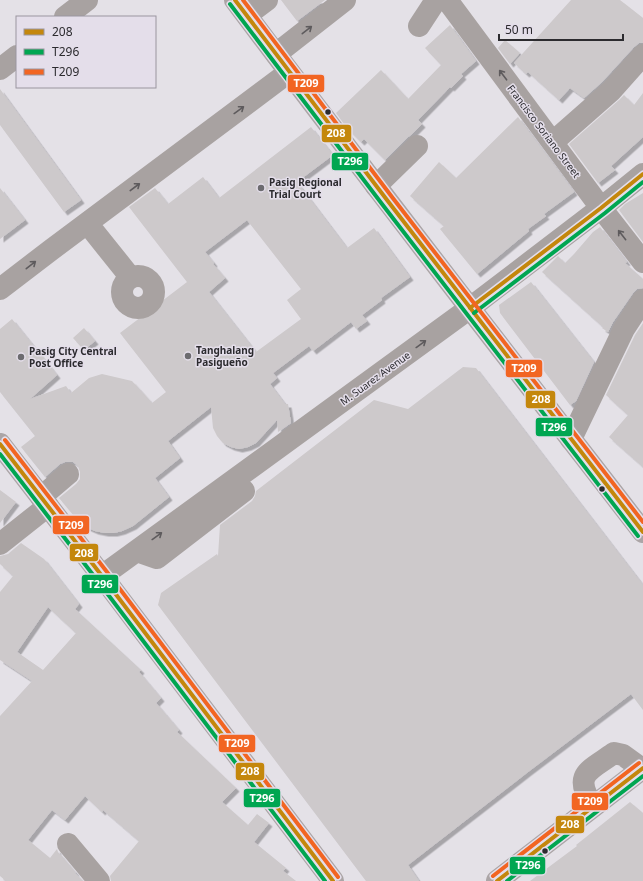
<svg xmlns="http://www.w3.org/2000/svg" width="643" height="881" font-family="'Noto Sans',sans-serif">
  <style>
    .building { fill: #cdc9cb; fill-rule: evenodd; filter: url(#shadow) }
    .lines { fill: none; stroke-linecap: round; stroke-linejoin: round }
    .minor { stroke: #a8a2a1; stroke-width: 22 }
    .major { stroke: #aba5a6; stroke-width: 22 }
    .bus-1-casing { stroke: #e4deea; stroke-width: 7 }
    .bus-2-casing { stroke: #e4deea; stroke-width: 7 }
    .bus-3-casing { stroke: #e4deea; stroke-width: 7 }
    .bus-1 { stroke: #c4870c; stroke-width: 4 }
    .bus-2 { stroke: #00a651; stroke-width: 4 }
    .bus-3 { stroke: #f26522; stroke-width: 4 }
    .oneway { stroke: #5e5b5d }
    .bus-dot { fill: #2c2b2f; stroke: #e4deea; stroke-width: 1.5 }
    .poi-dot { fill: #6c6b6f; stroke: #e4deea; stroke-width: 1.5 }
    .labels { text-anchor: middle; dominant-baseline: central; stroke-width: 3; stroke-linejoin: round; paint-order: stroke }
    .street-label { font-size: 10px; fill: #2c2b2f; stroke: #e4deea }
    .poi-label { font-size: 10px; font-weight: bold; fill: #2c2b2f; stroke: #e4deea; text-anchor: start }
    .line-badge { stroke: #e4deea; stroke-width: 1.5 }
    .badge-label { font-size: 11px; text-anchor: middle; font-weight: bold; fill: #fff }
  </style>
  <defs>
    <filter id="shadow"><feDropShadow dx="3.5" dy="3.5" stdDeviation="0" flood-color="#0004"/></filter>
  </defs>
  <rect width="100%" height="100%" fill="#e4e1e7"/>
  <path class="building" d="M281,0H325L297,21Z
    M571,0H620L643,18V43H639L634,47L602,82L584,98L570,88L559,100L528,72L526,74L514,63Z
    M450,25L476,61L461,74L463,76L451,88L450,87L418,120L422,124L411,135L408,137L385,160L364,139L361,142L347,128L336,113L381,70L408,99L441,65L425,48Z
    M505,40L520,53L510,64L498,48Z
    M0,89L81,200L64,212L0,125Z
    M643,93V137L611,166L615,170L598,183L569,144L619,100L624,95L634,105Z
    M518,117L574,192L544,214L546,216L528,229L529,231L477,274L440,229L444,226L410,196L439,162L456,178Z
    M311,127L333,155L297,182L347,248L374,228L410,277L381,298L382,300L362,315L367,321L356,329L351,322L313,351L309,346L273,373L277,378L270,384L285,404H288L291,423L278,432L277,420L256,443L248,447L239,449L231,447L223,443L217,436L213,428L211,407L168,441L180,458L155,478L169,497L133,526L122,531L114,533H105L95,531L88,528L80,523L59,498L76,484L80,479V472L78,466L73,462H65L60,464L45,477L21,447L35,436L0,392V329L12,319L57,375L30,399L66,386L71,393L89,378L102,374L132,381L152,403L166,392L120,333L187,282L129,207L155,188L168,204L203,177L219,198ZM247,220L301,289L287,300L301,319L256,352L209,292L225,278L213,264L214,263L205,252Z
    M0,188L25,220L0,239Z
    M643,193V242L619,210L625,204Z
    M600,227L627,262L625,263L643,279V288L637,289L633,293L613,322L608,332L602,328L603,327L542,272L558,256L565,263L574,254L593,232Z
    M531,282L594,362L576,401L570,405L500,313L499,305Z
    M643,323V467L609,437L628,415L606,395L635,335Z
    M84,328L95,341L84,350L73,338Z
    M463,367L476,368L643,585V710L631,694L528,772L408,865L419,881H366L158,605L161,593L217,554L218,556L220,525L252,501L255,496L256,491L374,400L408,409Z
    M0,490L16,502L0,523Z
    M21,543L44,559L79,604L75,609L141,670L139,672L161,698L156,703L179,730L177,732L236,788L222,802L248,825L257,814L269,823L254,842L286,868L283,871L296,881H111L110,876L139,841L103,810L102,812L85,796L65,820L52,810L28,840L50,858L57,849L58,852L76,873H75L83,881H6L0,876V716L32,681L0,660V592L13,576L0,564V556L8,554ZM48,607L76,633L43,670L17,652Z
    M630,802L643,813V881H530L577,846L576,845Z"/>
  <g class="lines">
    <path class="minor" d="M447,0L601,208L643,262
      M247,15L267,0
      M65,17L87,0
      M419,26L436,0
      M276,54L345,0
      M0,69L17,56
      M553,142L611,91L643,55
      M376,186L417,146
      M87,223L131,278
      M122 292a16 16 0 1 1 32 0a16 16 0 1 1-32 0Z
      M0,289L51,250L289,72
      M571,439L624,329L643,300
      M41,497L68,474
      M0,544L48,506
      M137,551L157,558L244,491
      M102,576L470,308L601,208L643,174
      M593,806C572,774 589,771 614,753L623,755L642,769
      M68,844L99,881"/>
    <path class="major" d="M235,0C369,179 506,355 643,532
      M0,444L102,576L333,881
      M497,881L643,768"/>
    <g class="bus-1-casing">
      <path id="bus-1" d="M235,0L387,200L643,532
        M470,308L601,208L643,174
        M0,444L102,576L333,881
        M497,881L643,768"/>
    </g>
    <g class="bus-2-casing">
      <path id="bus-2" d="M230,4L382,204L638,536
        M474,313L605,213L643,182
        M0,454L97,580L325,881
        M507,881L643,776"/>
    </g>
    <g class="bus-3-casing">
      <path id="bus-3" d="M243,0L392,197L643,522
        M5,440L107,572L338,877
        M493,876L639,763"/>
    </g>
    <use href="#bus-1" class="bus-1"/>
    <use href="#bus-2" class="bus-2"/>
    <use href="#bus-3" class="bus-3"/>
  </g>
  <defs><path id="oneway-shaft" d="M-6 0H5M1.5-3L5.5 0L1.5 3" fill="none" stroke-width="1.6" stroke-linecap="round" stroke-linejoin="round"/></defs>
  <g class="oneway">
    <use href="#oneway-shaft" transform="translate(307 30) rotate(-38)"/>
    <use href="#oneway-shaft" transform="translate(503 75) rotate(-127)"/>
    <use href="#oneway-shaft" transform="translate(239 110) rotate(-36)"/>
    <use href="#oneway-shaft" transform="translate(135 187) rotate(-37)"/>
    <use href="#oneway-shaft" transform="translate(622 235) rotate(-128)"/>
    <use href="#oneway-shaft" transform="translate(31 265) rotate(-38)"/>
    <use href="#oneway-shaft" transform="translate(421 344) rotate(-36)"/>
    <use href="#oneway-shaft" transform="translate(157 536) rotate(-36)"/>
  </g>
  <g class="bus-dot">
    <circle cx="328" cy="112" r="3.5"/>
    <circle cx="602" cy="489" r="3.5"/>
    <circle cx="545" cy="851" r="3.5"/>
  </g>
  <g class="poi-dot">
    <circle cx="261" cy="188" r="4"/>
    <circle cx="188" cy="356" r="4"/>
    <circle cx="21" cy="357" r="4"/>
  </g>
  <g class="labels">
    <g class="street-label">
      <text transform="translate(544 131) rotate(53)">Francisco Soriano Street</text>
      <text transform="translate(375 378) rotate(-36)">M. Suarez Avenue</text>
    </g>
    <g class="poi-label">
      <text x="269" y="182">Pasig Regional<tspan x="269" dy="12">Trial Court</tspan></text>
      <text x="196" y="350">Tanghalang<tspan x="196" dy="12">Pasigueño</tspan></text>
      <text x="29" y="351">Pasig City Central<tspan x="29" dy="12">Post Office</tspan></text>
    </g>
  </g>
  <g class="line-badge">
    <rect x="287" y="74" width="38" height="19" rx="4" fill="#f26522"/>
    <rect x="321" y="124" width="31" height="19" rx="4" fill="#c4870c"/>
    <rect x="331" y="152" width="38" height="19" rx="4" fill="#00a651"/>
    <rect x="505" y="359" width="38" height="19" rx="4" fill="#f26522"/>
    <rect x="525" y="390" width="31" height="19" rx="4" fill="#c4870c"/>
    <rect x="535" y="417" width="38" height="20" rx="4" fill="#00a651"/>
    <rect x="52" y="515" width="38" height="20" rx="4" fill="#f26522"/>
    <rect x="69" y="543" width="30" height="19" rx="4" fill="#c4870c"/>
    <rect x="81" y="574" width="38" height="20" rx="4" fill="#00a651"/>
    <rect x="218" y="734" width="38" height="19" rx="4" fill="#f26522"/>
    <rect x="235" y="762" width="30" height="19" rx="4" fill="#c4870c"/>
    <rect x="243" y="788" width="38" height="20" rx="4" fill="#00a651"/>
    <rect x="571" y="792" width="38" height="19" rx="4" fill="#f26522"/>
    <rect x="555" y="815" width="30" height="19" rx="4" fill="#c4870c"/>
    <rect x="509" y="856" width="37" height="19" rx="4" fill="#00a651"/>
  </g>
  <g class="badge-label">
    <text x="306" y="87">T209</text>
    <text x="336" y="137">208</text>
    <text x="350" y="165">T296</text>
    <text x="524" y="372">T209</text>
    <text x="541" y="403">208</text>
    <text x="554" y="431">T296</text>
    <text x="71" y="529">T209</text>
    <text x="84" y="557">208</text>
    <text x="100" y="588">T296</text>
    <text x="237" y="747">T209</text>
    <text x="250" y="775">208</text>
    <text x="262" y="802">T296</text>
    <text x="590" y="805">T209</text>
    <text x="570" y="828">208</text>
    <text x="528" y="869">T296</text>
  </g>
  <rect x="16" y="16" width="140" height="72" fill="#e4deea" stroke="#9a969f"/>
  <rect x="24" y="29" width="20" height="6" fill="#c4870c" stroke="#9a969f"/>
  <text x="52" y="36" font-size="12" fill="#2c2b2f">208</text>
  <rect x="24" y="49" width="20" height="6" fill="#00a651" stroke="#9a969f"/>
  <text x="52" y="56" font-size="12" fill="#2c2b2f">T296</text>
  <rect x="24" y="69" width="20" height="6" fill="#f26522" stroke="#9a969f"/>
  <text x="52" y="76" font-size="12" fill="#2c2b2f">T209</text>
  <path d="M499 34v6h124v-6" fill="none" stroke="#2c2b2f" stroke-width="2"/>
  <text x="505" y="34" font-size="12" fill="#2c2b2f" stroke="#e4deea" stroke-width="3" paint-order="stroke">50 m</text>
</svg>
